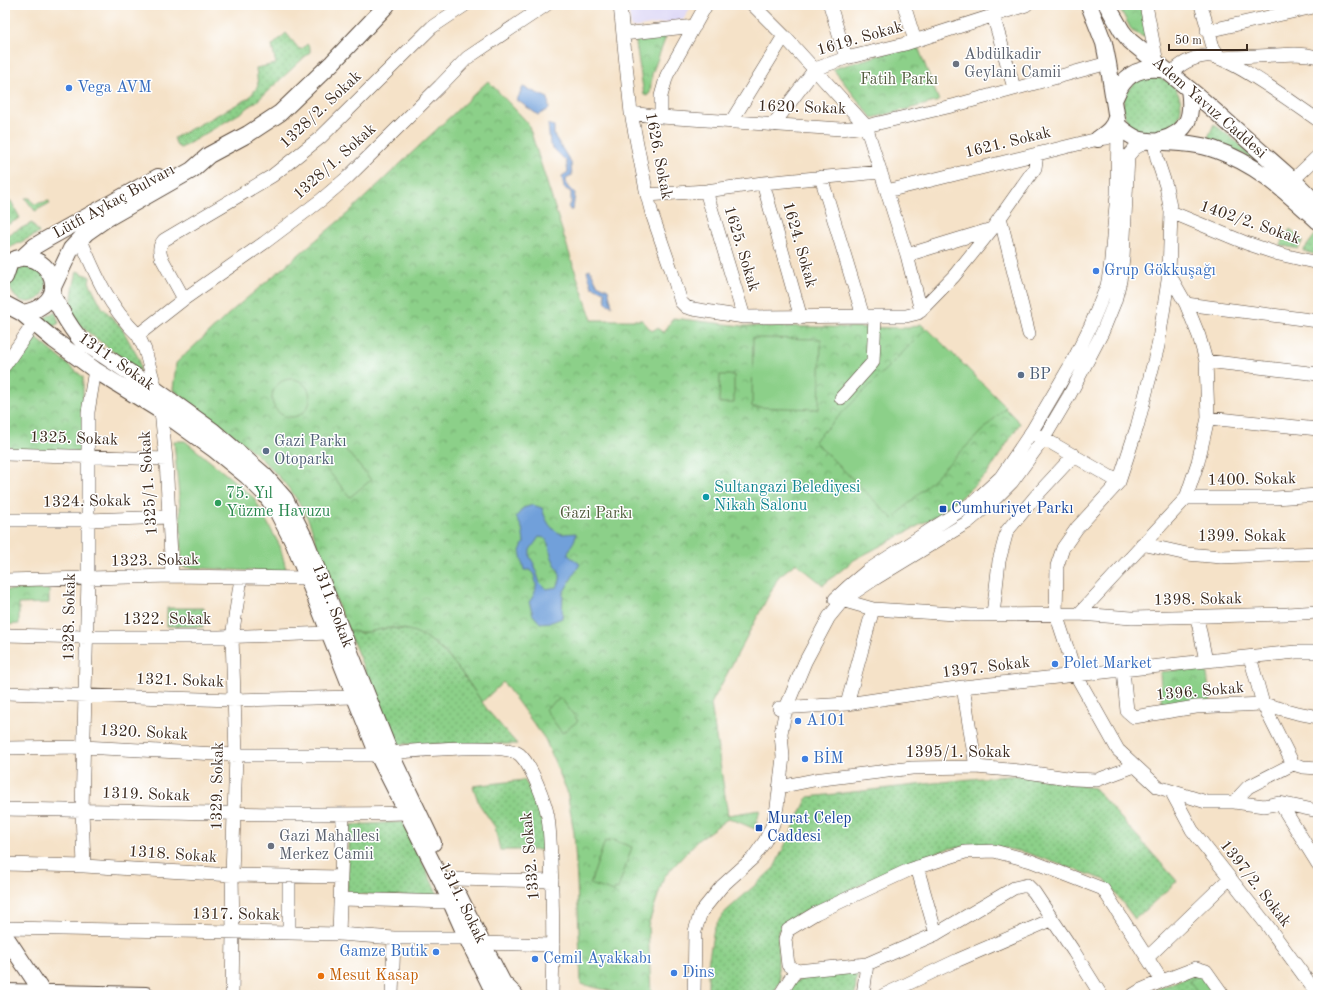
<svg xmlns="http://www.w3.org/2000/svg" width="1323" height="1000" font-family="'Old Standard TT',serif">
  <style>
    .built { fill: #dcd6f6 }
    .grass { fill: url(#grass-dots); stroke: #647d54 }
    .park { fill: url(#park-crowns); stroke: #647d54 }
    .garden { fill: #8cd089; stroke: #647d54 }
    .water { fill: #71a0da; stroke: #56657c; fill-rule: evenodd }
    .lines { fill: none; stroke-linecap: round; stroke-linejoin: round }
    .minor-casing { stroke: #574638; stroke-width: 14 }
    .major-casing { stroke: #574638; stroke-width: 18 }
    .minor { stroke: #fff; stroke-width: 13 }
    .major { stroke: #fff; stroke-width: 16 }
    .worship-dot { fill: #6b7280; stroke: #fff; stroke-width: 1.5 }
    .shop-dot { fill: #3f7fe0; stroke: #fff; stroke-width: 1.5 }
    .service-dot { fill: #5c6f8a; stroke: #fff; stroke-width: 1.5 }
    .culture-dot { fill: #0f9aa8; stroke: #fff; stroke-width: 1.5 }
    .leisure-dot { fill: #2e9e5b; stroke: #fff; stroke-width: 1.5 }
    .transit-dot { fill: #1a4fb4; stroke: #fff; stroke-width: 1.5 }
    .food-dot { fill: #e8710a; stroke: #fff; stroke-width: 1.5 }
    .labels { text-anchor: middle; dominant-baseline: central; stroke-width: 3; stroke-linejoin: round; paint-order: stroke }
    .street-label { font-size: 16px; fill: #3b2a1e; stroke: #fff }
    .worship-label { font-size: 16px; fill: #5b616d; stroke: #fff; text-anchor: start }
    .park-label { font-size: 16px; fill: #535c3e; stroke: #fff }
    .shop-label { font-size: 16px; fill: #366cbe; stroke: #fff; text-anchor: start }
    .service-label { font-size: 16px; fill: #4e5e75; stroke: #fff; text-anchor: start }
    .culture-label { font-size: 16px; fill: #0d838f; stroke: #fff; text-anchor: start }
    .leisure-label { font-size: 16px; fill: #27864d; stroke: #fff; text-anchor: start }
    .transit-label { font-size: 16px; fill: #164399; stroke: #fff; text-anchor: start }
    .food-label { font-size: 16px; fill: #c56008; stroke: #fff; text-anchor: start }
  </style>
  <defs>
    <pattern id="grass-dots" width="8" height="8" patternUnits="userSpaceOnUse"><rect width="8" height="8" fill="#8cd089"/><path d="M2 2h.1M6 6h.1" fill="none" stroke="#74a96f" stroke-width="1.8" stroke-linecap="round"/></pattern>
    <pattern id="park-crowns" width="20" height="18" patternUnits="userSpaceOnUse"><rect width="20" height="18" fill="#8cd089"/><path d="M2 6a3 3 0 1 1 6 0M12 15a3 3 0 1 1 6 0" fill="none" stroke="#74a96f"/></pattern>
  </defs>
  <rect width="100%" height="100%" fill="#fff"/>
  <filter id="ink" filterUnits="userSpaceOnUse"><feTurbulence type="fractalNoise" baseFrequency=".025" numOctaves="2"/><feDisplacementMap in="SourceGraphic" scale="8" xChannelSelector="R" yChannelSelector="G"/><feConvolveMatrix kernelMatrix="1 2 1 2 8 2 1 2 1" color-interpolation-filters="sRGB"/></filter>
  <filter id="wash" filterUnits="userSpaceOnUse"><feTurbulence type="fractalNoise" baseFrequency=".012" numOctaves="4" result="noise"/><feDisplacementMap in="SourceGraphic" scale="16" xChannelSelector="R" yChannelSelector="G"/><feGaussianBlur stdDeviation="0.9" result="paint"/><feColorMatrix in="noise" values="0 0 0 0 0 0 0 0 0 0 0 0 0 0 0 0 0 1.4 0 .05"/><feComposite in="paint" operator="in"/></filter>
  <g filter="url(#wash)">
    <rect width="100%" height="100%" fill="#f5e2c8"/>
    <path class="built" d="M628,5H692L683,20L631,28Z"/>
    <path class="grass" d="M286,33L299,49H302L307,44L310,48V52L257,101L242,112L181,148L177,146L174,138L249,98L258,86L256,68L276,64L272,46Z
      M1123 106a29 29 0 1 1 58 0a29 29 0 1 1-58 0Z
      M1214,124L1239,144L1257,161L1229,147L1207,140Z
      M25,198H30L34,204L49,201L50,203L35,211Z
      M11,201L20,218L9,224H5V202Z
      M32,223L39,233L5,250V236Z
      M1290,229L1303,240L1298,249L1280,245Z
      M1315,235L1318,238V255L1303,251Z
      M10 284a18 18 0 1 1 36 0a18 18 0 1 1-36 0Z
      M77,271L90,277L89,282L102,307L121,327L139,359L140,372L76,323C68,306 73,289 77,271Z
      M55,311L59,323L51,328L42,320Z
      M167,608H204L203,627L167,626Z
      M388,628L410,630L426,636L454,662L489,712L517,744H395L348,630L361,633Z
      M1021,775L1094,788L1177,881L1135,919L1105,880L1024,852L981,844L947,849L889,871L798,915L778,931V968L780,982L773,995H708V964L714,928L723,914L774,868L808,797L970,779Z
      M524,780C542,806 544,819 545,850H500L495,827L479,804L473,786Z
      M403,822L439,897L347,894L350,825Z
      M857,971L855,995H787L791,985L803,978Z
      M1201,971L1219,995H1148L1153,991Z"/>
    <path class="park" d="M1118,5H1140L1148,39L1132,31Z
      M635,37H666L652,74L650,93L647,96L644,95Z
      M917,44L939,101L872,118L833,69Z
      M488,81L528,123L574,268L592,320H642L652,331L657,328L664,333L673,318L742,326L908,328L921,324L1020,423L988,473L944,512L854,560L823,585L796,563L779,576L711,704L728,815L760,810L755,829L729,818L698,840L664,877L648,926L651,995H618L610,991L581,984L577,882L574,833L567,791L545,739L503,682L482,702C460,670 435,627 391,628C381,628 370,633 360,632C356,632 352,631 348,630C340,610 332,591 325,571C318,552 315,532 305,513C278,463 218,423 173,390L176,363L234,309L347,214Z
      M34,336L83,377V453L5,450V377L21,357Z
      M49,589V603L19,604V624L5,625V590Z
      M1206,667L1211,704L1162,709L1160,672Z"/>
    <path class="garden" d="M927,328L1006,407L893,519L814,441Z
      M753,338L821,339L819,409L752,407Z
      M720,375H734V403H719Z
      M272 398a19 19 0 1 1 38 0a19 19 0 1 1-38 0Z
      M174,441H185L233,480L254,498L280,546L287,573L182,567L180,508Z
      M341,444L371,480L350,497L320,461Z
      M561,698L578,721L562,733L545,709Z
      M610,839L632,847L618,889L615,888L614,892L590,884L605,841L609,842Z
      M1201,973L1216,995H1199L1189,981Z"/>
    <path class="water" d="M523,87L548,98L549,109L538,115L517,100Z
      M548,124L554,126V135L571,163L572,176L566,179L567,186L575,193L573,210H570L568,206L571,204V192L564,188L562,176L568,172L566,161L550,145Z
      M590,269L597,284L608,289L612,306L606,303L604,291L592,287L587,271Z
      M533,505L542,508C545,519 551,532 563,534C567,534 572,533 576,533C575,545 569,544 568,555L580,564L563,593L562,618L552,622L540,623L533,615L529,602C538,591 538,582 531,570H524L520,551L524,542L522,528L516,517L523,508ZM539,537L545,538C551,547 549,552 553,560C558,571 564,575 557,587L546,589L540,583L534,564L530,557V550Z"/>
  </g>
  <g filter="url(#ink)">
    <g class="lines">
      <g class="minor-casing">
        <path id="minor" d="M620,5L631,113L647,195L652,214L671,269L681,302L686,307L693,309L744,317L875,316H906L918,313L954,276L992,229
          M753,5L784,36L866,126L907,255L921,311
          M830,5L846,58
          M904,5L915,41
          M1146,5L1157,63
          M1201,5L1213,47L1220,58
          M993,15L1014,88
          M1207,31L1318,6
          M623,34L695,26
          M1220,58L1295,54L1308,55L1318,57
          M1170,74C1181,64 1190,58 1205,56C1227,53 1297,106 1318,120
          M631,113L661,117L841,129L866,126L956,105L1108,63
          M661,117V96L667,75L706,5
          M731,122L784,36
          M773,125L815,69L846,58L905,44L1026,5
          M821,177L863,316
          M1293,180L1318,156
          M763,183L801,318
          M706,191L744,317
          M887,191L1098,139L1107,138
          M647,195L706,191L763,183L880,172
          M1171,212L1246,243L1279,254L1318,263
          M1000,217L1029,334
          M80,238C95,274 109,307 138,335L184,299L264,243L321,200L348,177L440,86L467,58L546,5
          M907,255L992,229L1035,168L1037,154
          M1169,274L1158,346L1137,427L1119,482L1077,528L1063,548L1057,566L1056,614L1076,675L1118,750L1158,787L1206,802H1234L1264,806L1280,803L1318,811
          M184,299L161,257C159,250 159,246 164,240L272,176L321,137L432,27L465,5
          M1186,304L1318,321
          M138,335L145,350L156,390
          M1206,361L1318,374
          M5,365L34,323
          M841,398L873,362L875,316
          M161,411L166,459L172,576
          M1208,418L1318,429
          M1036,434L1119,482
          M5,454L166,459
          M1186,498H1275L1318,495
          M5,520H88L169,517
          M1142,544L1187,554L1221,557L1318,553
          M5,580L172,576L306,578
          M835,599L849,586L867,571L975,501L1001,477L1032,431L1073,361L1090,327L1107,286L1110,270L1117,194L1118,126
          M838,599L873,609L971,615L1079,614L1186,498L1198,462L1208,418L1206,361L1199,336L1186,304L1169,274L1171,212L1166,186L1157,159L1154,141
          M1079,614L1132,618L1287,614L1318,612
          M993,615L999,561L1007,531L1036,496L1074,455
          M1197,617L1206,661
          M5,635L87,637H219L329,633
          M1123,670L1127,711L1134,717L1196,707L1263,704L1297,713L1318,717
          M963,687L976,767
          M5,693L234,700L354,697
          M847,704L873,609
          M779,708L847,704L963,687L1206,661L1296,652H1318
          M5,748L83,747L236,755H378
          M390,753C413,751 502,742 519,754C531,764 545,801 548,817C551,840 551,865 552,889C553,924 553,960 552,995
          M1293,764L1303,767L1318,768
          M779,787L814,780L912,768L976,767L1020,771L1074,779L1097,780L1135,766
          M1171,791L1192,830L1267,925L1318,995
          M1234,802L1248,787L1293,764L1263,704L1250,657
          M1280,803L1318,864
          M5,809C139,811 272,816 406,813
          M5,864L84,866L232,875L340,877
          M84,866L82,810L88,579V412L95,370
          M917,867L936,934
          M289,877V933
          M451,879L552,881
          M341,899L451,902
          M5,928L289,933L339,934L394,938H467
          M339,934L343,815
          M482,943L553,945
          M1148,957L1230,878
          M797,971L788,965L785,939L788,930L816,913L909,870L965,852L994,851L1031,861L1103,889L1162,981
          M232,995L233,931L232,875L236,755L232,637L241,578
          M392,995L394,938
          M694,995L695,931L701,912L722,886L753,858L765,841L773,824L777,807L783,757L781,733L786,708L805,662L829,617L843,600L876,578L968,522L995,499L1012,482L1044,438L1069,396L1102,333L1115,301L1120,281L1123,258L1128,156L1134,149L1146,141
          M780,995L792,976L797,971L867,964L936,934L1014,888L1027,885L1034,892L1074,952L1101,995
          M863,995L867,964
          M884,995L958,960L1051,920
          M1133,995L1141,990L1162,981L1196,968L1206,971L1223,995"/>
      </g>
      <g class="major-casing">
        <path id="major" d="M1089,5L1104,43L1108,63L1118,126C1124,131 1130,136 1138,139C1147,142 1156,141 1165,142C1183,143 1200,144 1216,150C1259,165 1286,192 1318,221
          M1107,5L1122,31L1130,41L1200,98L1293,180L1318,205
          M1114,100C1117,94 1119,88 1123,83C1133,69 1151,67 1166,70
          M1098,139C1106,133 1113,129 1116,118
          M1161,140C1189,132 1193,116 1189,89
          M23,257L35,246L47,239L158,177
          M5,277C7,272 8,266 11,262C16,258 22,257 28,258C38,260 45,265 50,274C61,296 42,310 22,313
          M54,285L71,249L86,233L106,219L192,170L209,155L248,134L280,113L332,63L387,5
          M52,295C62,311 69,328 82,341L156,390L213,431L264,475L285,499L305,539L390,753L433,843
          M5,304L22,313L54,340L95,370L161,411L215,450L247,476L265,494L277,511L294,544L378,755L441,880L467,938L495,995
          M459,896L482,943L503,983L515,995
          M5,936L43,993
          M5,992L146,995"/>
      </g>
      <use href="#minor" class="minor"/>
      <use href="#major" class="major"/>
    </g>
  </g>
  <g class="worship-dot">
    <circle cx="956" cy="64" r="4"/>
    <circle cx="271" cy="846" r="4"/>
  </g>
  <g class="shop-dot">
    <circle cx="69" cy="88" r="4"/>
    <circle cx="1096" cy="271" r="4"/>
    <circle cx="1055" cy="664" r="4"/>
    <circle cx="798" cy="721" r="4"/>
    <circle cx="805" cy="759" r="4"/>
    <circle cx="436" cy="952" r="4"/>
    <circle cx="535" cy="959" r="4"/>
    <circle cx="674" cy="973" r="4"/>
  </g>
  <g class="service-dot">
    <circle cx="1021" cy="375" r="4"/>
    <circle cx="266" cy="451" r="4"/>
  </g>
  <circle class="culture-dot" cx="706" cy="497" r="4"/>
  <circle class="leisure-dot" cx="218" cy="503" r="4"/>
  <g class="transit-dot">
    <rect x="939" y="505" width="8" height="8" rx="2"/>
    <rect x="755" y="824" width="8" height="8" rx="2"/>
  </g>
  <circle class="food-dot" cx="321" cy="976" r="4"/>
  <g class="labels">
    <g class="street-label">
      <text transform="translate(860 39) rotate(-16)">1619. Sokak</text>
      <text transform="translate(802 108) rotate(2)">1620. Sokak</text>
      <text transform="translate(1209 108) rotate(41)">Adem Yavuz Caddesi</text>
      <text transform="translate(321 110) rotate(-43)">1328/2. Sokak</text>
      <text transform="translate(1008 143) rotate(-14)">1621. Sokak</text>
      <text transform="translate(658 156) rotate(79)">1626. Sokak</text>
      <text transform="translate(335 162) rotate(-42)">1328/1. Sokak</text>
      <text transform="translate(114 202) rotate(-29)">Lütfi Aykaç Bulvarı</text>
      <text transform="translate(1250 223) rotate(19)">1402/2. Sokak</text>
      <text transform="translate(799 245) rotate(74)">1624. Sokak</text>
      <text transform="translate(741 249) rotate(73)">1625. Sokak</text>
      <text transform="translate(116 362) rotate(35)">1311. Sokak</text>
      <text transform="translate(74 439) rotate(2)">1325. Sokak</text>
      <text transform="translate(1252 480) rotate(-1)">1400. Sokak</text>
      <text transform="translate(149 483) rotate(-94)">1325/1. Sokak</text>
      <text transform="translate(87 502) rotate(-1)">1324. Sokak</text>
      <text x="1242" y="537">1399. Sokak</text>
      <text transform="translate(155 561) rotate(-1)">1323. Sokak</text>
      <text transform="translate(1198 600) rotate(-1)">1398. Sokak</text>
      <text transform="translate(332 606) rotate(69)">1311. Sokak</text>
      <text transform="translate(70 617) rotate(-89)">1328. Sokak</text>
      <text x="167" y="620">1322. Sokak</text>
      <text transform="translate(986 668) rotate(-7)">1397. Sokak</text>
      <text transform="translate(180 681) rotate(2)">1321. Sokak</text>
      <text transform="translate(1200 692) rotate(-5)">1396. Sokak</text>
      <text transform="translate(144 733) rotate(3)">1320. Sokak</text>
      <text x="958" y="753">1395/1. Sokak</text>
      <text transform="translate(218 786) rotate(-89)">1329. Sokak</text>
      <text transform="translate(146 795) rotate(2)">1319. Sokak</text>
      <text transform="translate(173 855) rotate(4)">1318. Sokak</text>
      <text transform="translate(531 856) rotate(-95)">1332. Sokak</text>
      <text transform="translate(1255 884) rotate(52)">1397/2. Sokak</text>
      <text transform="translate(462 903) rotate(64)">1311. Sokak</text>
      <text transform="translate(236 915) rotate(1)">1317. Sokak</text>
    </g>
    <g class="worship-label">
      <text x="964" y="55">Abdülkadir<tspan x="964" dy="18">Geylani Camii</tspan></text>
      <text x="279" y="837">Gazi Mahallesi<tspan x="279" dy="18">Merkez Camii</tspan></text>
    </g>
    <g class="park-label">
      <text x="899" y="80">Fatih Parkı</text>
      <text x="596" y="514">Gazi Parkı</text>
    </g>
    <g class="shop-label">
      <text x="77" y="88">Vega AVM</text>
      <text x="1104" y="271">Grup Gökkuşağı</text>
      <text x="1063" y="664">Polet Market</text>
      <text x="806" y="721">A101</text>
      <text x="813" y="759">BİM</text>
      <text x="428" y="952" text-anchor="end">Gamze Butik</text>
      <text x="543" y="959">Cemil Ayakkabı</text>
      <text x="682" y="973">Dins</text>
    </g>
    <g class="service-label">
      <text x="1029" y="375">BP</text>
      <text x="274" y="442">Gazi Parkı<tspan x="274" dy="18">Otoparkı</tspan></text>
    </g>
    <g class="culture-label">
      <text x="714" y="488">Sultangazi Belediyesi<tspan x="714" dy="18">Nikah Salonu</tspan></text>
    </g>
    <g class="leisure-label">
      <text x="226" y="494">75. Yıl<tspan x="226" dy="18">Yüzme Havuzu</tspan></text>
    </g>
    <g class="transit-label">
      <text x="951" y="509">Cumhuriyet Parkı</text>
      <text x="767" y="819">Murat Celep<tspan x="767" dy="18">Caddesi</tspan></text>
    </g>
    <g class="food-label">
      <text x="329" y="976">Mesut Kasap</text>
    </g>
  </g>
  <rect width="1323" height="1000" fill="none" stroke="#fff" stroke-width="20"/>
  <path d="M1169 44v6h78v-6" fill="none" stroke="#3b2a1e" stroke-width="2"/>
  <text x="1175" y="44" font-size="12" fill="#3b2a1e" stroke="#ffffff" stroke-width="3" paint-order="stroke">50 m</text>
</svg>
